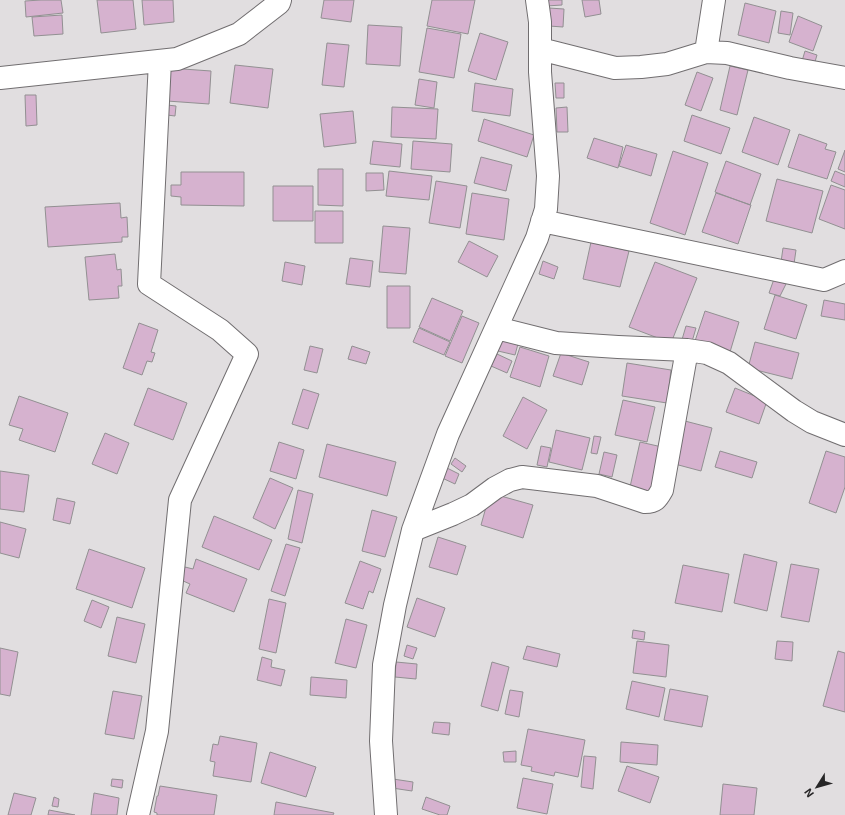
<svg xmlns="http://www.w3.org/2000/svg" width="845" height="815" font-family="'Exo 2',sans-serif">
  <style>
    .building { fill: #d6b2cf; stroke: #929092 }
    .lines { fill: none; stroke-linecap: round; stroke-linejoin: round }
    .minor-casing { stroke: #716e70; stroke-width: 24 }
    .minor { stroke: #fff; stroke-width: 22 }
  </style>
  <rect width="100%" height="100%" fill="#e1dee0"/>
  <path class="building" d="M41,0H61L63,13L26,17L25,1Z
    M97,0H133L136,29L101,33Z
    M142,0H173L174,22L144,25Z
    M324,0H354L351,22L321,18Z
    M432,0H475L468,34L427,26Z
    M546,0H562V5L546,6Z
    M582,0H599L601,14L585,17Z
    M745,3L776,11L769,43L738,35Z
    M549,8L564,9L563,27L549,26Z
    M781,11L793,13L790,35L778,33Z
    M62,15L63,34L34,36L32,17Z
    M798,16L822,26L813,51L789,42Z
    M368,25L402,27L400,66L366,64Z
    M427,28L461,34L454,78L419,72Z
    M480,33L508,42L496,80L468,71Z
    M327,43L349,45L344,87L322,85Z
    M805,51L817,55L814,65L802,61Z
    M235,65L273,69L268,108L230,103Z
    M730,66L748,70L737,115L720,110Z
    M169,68L211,71L209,104L167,101Z
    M697,72L713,78L701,111L685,105Z
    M419,79L437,82L434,108L415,105Z
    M475,83L513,89L510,116L472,111Z
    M555,83H564V98H556Z
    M25,95H36L37,125L26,126Z
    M167,105L176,106L175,116L167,115Z
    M392,107L438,109L436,139L391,137Z
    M567,107L568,132H557L556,108Z
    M353,111L356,143L324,147L320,114Z
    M692,115L730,128L721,154L684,141Z
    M754,117L790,130L778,165L742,152Z
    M484,119L534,135L527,157L478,141Z
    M799,134L827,144L825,149L836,152L827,179L788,167Z
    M594,138L623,147L618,168L587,158Z
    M373,141L402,144L400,167L370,164Z
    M413,141L452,144L450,172L411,169Z
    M626,145L657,154L651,176L619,166Z
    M845,150V172L838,169Z
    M673,151L708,163L685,235L650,223Z
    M481,157L512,165L506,191L474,183Z
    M726,161L761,174L750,205L715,192Z
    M318,169H343V206L318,205Z
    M389,171L432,176L429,200L386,196Z
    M835,171L845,175V187L831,181Z
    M181,172H244V206L181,205V197L171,196V185H181Z
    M366,173H383L384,190L366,191Z
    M777,179L823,191L812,233L766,221Z
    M436,181L467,186L460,228L429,223Z
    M831,185L845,190V229L819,219Z
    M273,186H313V221H273Z
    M472,193L509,199L504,240L466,234Z
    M716,193L751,205L738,244L702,232Z
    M120,203L121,218L127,217L128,237H122V242L48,247L45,207Z
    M315,211H343V243H315Z
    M383,226L410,228L406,274L379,272Z
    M469,241L498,256L487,277L458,262Z
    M591,242L629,251L620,287L583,279Z
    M783,248L796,250L794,264L781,262Z
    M115,254L117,270L121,269L122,286H118L119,298L89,300L85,257Z
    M350,258L373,261L370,287L346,284Z
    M543,261L558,267L554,279L539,274Z
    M285,262L305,266L302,285L282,281Z
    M655,262L697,278L671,343L629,327Z
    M774,279L786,284L780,296L769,293Z
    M387,286H410V328H387Z
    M775,295L807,305L796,339L764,329Z
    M432,298L463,311L450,341L419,327Z
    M824,300L845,304V320L821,316Z
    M705,311L739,322L730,352L695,341Z
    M462,316L479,323L462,363L445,356Z
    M139,323L158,330L151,352L155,353L152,362L147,361L142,375L123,368Z
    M686,326L696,328L691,345L681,343Z
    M419,328L450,342L444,355L413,342Z
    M500,340L518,344L515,355L498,351Z
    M755,342L799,353L792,379L748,368Z
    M310,346L323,349L317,373L304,370Z
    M352,346L370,352L366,364L348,359Z
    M520,347L549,356L540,387L510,377Z
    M561,353L589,362L582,385L553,376Z
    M497,354L512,361L507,373L491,366Z
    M627,363L671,370L667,403L622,396Z
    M148,388L187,403L173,440L134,425Z
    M735,388L767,401L759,424L726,412Z
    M303,389L319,394L308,429L292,424Z
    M19,396L68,413L55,452L19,440L23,429L9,425Z
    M523,397L547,410L527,449L503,436Z
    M623,400L655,407L647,442L615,435Z
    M681,420L712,428L701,471L671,463Z
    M556,430L590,438L582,470L549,462Z
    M105,433L129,443L117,474L92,464Z
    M594,436L601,437L597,454L591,453Z
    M279,442L304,450L296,479L270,471Z
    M640,442L662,447L652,492L630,487Z
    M327,444L396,462L387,496L319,477Z
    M541,446L551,448L547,467L537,465Z
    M720,451L757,462L752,478L715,467Z
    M826,451L845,457V487L836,513L809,503Z
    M604,452L617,455L612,477L599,474Z
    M455,458L466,466L462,472L451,464Z
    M445,467L459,474L455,484L440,477Z
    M0,471L29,475L24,512L0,509Z
    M270,478L293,488L275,529L253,518Z
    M298,490L313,494L302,543L288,539Z
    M490,493L533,505L523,538L481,525Z
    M57,498L75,502L70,524L53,520Z
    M372,510L397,517L385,557L362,551Z
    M214,516L272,540L259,570L202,547Z
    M0,522L26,529L19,558L0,553Z
    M438,537L466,546L457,575L429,567Z
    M286,544L300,548L285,596L271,591Z
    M89,549L145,568L132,608L76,589Z
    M744,554L777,562L767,611L734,603Z
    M196,559L247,579L234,612L186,593L190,584L181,580L185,567L193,569Z
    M360,561L381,569L373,593L369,591L363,609L345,603Z
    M791,564L819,569L809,622L781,617Z
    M683,565L729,574L722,612L675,603Z
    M417,598L445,608L435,637L407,627Z
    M269,599L286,603L276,653L259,649Z
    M92,600L109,607L101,628L84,621Z
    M117,617L145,624L136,663L108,656Z
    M346,619L367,625L356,668L335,663Z
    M633,630L645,632L644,640L632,638Z
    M637,641L669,645L666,677L633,673Z
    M777,641L793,642L792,661L775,659Z
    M407,645L417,648L413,659L404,656Z
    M527,646L560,654L557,667L523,659Z
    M0,648L18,652L10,696L0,694Z
    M838,651L845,653V712L823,706Z
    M262,657L272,660L271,667L285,670L281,686L257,680Z
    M396,662L417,664L416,679L395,677Z
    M492,662L509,667L498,711L481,706Z
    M311,677L347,680L346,698L310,695Z
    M632,681L665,688L659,717L626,709Z
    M670,689L708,696L702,727L664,720Z
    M510,690L523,692L519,717L505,714Z
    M113,691L142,696L134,739L105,734Z
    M434,722L450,723L449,735L432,733Z
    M528,729L585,740L578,777L555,772L554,776L531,771L532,767L521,765Z
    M220,736L257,743L251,782L213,776L215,762L210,761L213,744L218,745Z
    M621,742L658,745L657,765L620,762Z
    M516,751V762H504L503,752Z
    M270,752L316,767L306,797L261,783Z
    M584,756L596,757L593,789L581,787Z
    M627,766L659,777L650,803L618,791Z
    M523,778L553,784L547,814L517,808Z
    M112,779L123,780L122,788L111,786Z
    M393,779L413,782L412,791L392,788Z
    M723,784L757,788L754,815H720Z
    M160,786L217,795L214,815H157V813L154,812L157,796H158Z
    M14,793L36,798L31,815H8Z
    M94,793L119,798L117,815H91Z
    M54,797L59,799L58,807L52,806Z
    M426,797L450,806L447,815H440L422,809Z
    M276,802L334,813L333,815H274Z
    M49,810L75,815H48Z"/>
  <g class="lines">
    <g class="minor-casing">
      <path id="minor" d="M540,49L615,68L641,67L667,64L706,52L727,53L790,68L845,78
        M706,52L714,0
        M0,78L177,59L239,34L279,3L280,0
        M542,221L824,280L845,271
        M497,328L556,343L618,347L687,350L707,353L729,363L794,411L812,422L845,435
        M413,530L453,514L472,505L495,488L510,480L522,477L597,486L645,502C655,502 657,499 662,490L687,350
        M138,815L157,731L180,500L247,354L220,330L149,284L160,61
        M386,815L381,741L384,665L395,605L413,530L448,434L537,238L546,209L548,176L540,72V22L537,0"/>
    </g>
    <use href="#minor" class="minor"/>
  </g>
  <g transform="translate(817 787) rotate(233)" stroke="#e1dee0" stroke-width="3" paint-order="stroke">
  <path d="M0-3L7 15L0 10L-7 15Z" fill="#272627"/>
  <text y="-6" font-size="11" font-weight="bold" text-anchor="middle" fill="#272627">N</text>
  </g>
</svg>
